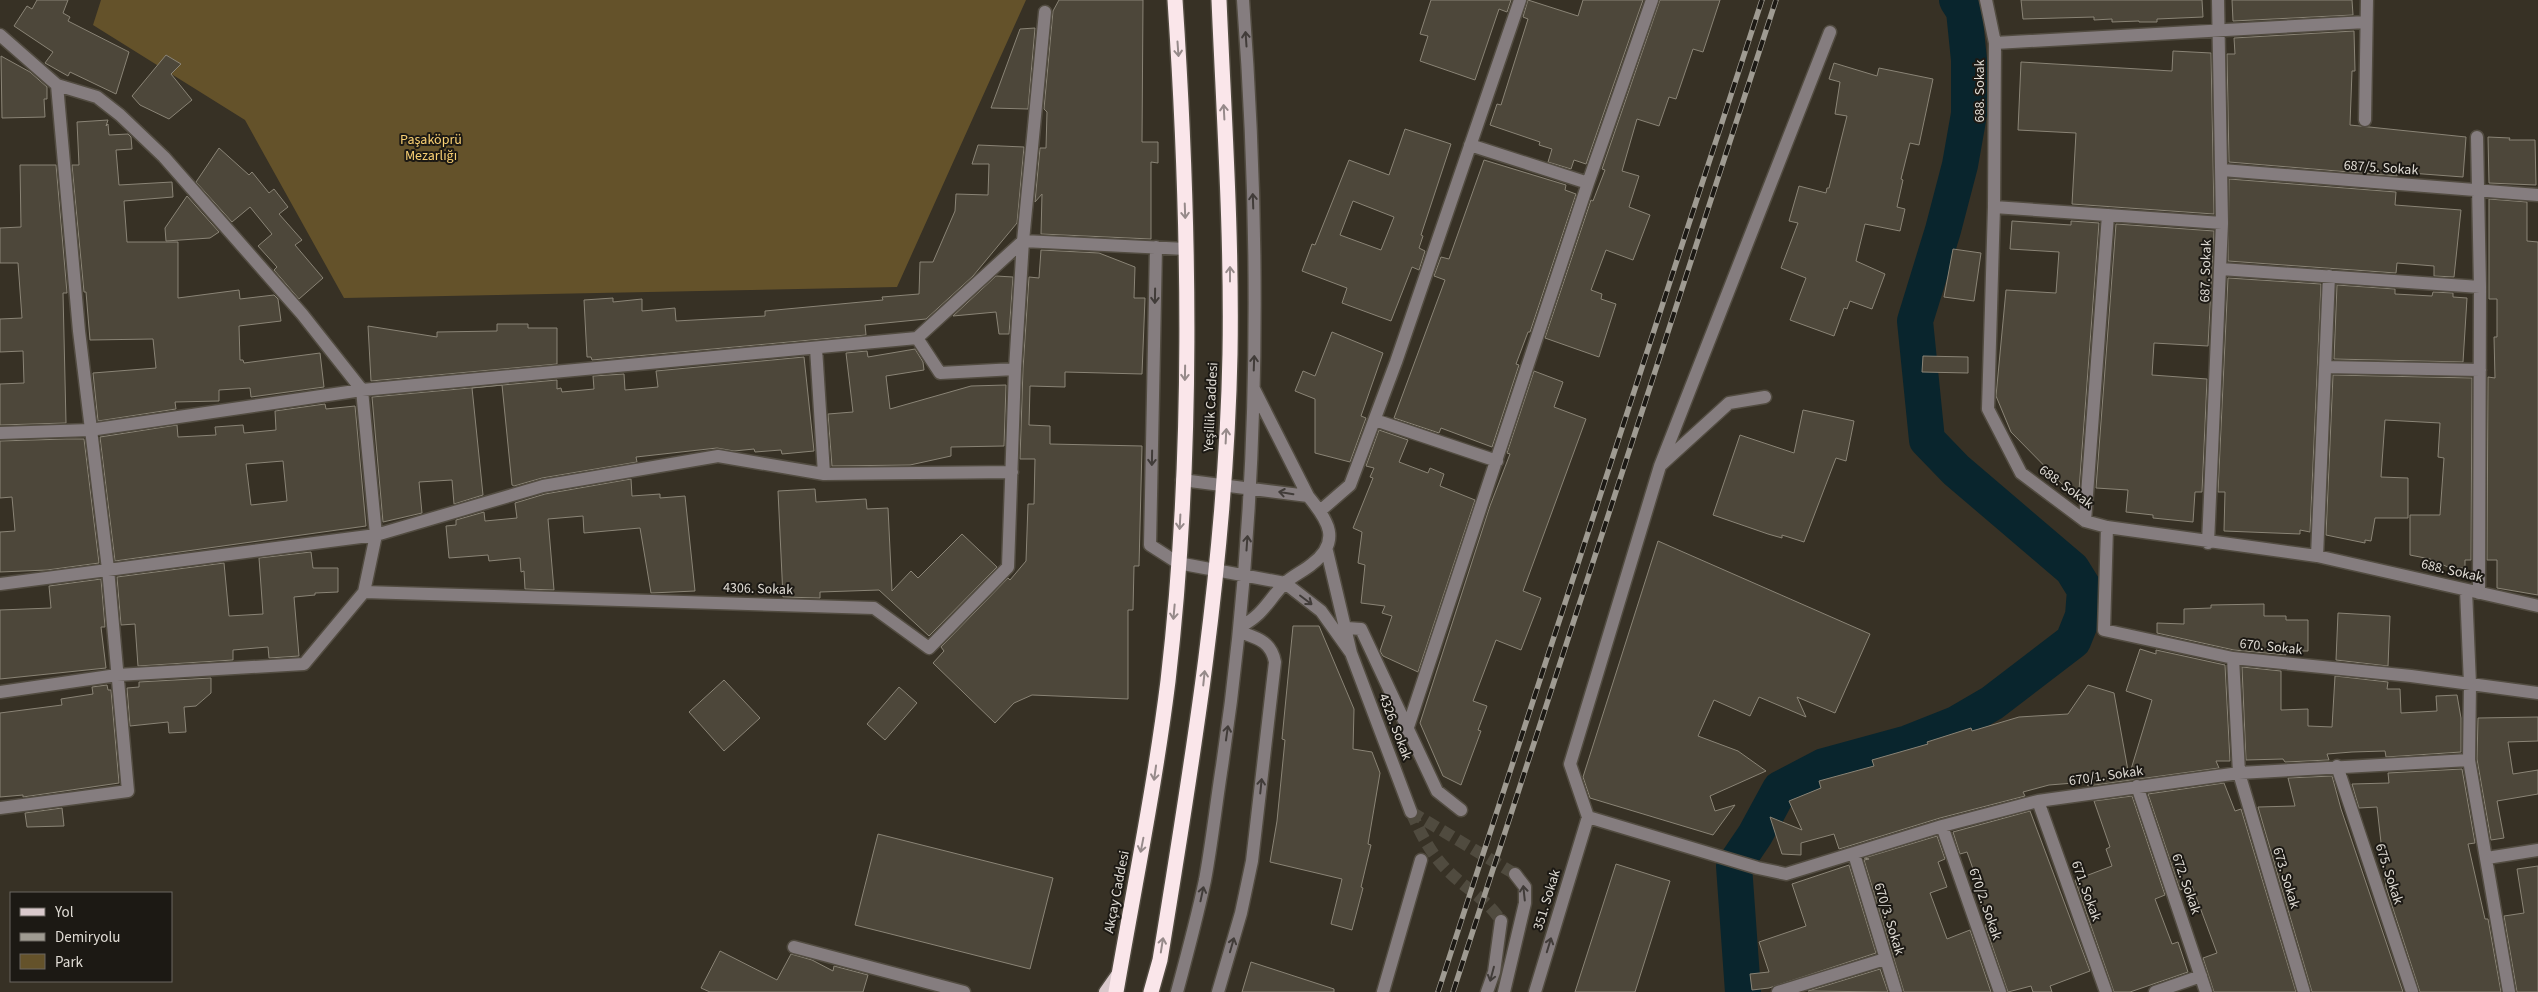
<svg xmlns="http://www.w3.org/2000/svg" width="2538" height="992" font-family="'Source Sans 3',sans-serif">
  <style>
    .green { fill: #64522a }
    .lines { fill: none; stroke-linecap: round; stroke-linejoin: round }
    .river { stroke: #09252d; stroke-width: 36 }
    .building { fill: #4d473a; stroke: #8a8476; fill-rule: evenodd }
    .minor-tunnel { stroke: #504b3f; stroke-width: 12; stroke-dasharray: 12 6; stroke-linecap: butt }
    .minor-casing { stroke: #524c41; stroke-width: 15 }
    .major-casing { stroke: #524c41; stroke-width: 15 }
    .highway-casing { stroke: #524c41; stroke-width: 18 }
    .minor { stroke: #857d7f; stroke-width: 12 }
    .major { stroke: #d9c9cc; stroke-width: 12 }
    .highway { stroke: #fae6ea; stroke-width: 15 }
    .rail-casing { stroke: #9f9b92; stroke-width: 5.5 }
    .rail { stroke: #1c1914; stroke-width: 4; stroke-dasharray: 11; stroke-linecap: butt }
    .oneway { stroke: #413c39 }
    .oneway2 { stroke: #968a8a }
    .labels { text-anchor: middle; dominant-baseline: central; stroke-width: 4; stroke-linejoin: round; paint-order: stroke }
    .street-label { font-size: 14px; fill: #e0dcd5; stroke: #1c1914 }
    .park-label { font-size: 14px; fill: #f9d073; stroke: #1c1914 }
  </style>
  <rect width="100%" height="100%" fill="#373125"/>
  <path class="green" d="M101,0H1026L897,287L344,298L245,120L93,25Z"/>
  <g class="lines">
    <path class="river" d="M1743,992L1734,866L1755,835L1780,789L1824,766L1908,743L1956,724L1992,703L2073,641L2083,616L2085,590L2072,569L1956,470L1927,440L1915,321L1943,230L1960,165L1969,114V60L1964,11L1957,0"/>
  </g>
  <path class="building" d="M37,0H68L63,13L70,17L68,21L129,52L116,94L70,72L68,76L45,63L53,52L14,26L27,6L32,9Z
    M1059,0H1143L1142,142H1158V163L1151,162V239L1041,234L1042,194L1035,202L1040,148H1046L1047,112L1044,109L1053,11Z
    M1431,0H1511L1507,12L1499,9L1475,80L1420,61L1428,36L1420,34Z
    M1528,0L1578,16L1583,0H1643L1586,164L1574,160L1571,169L1548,162L1552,149L1539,145L1540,142L1490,125L1497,104L1501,105L1528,19L1523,17Z
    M1660,0H1720L1703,52L1693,49L1676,99L1669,97L1659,126L1637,119L1622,171L1639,176L1629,207L1650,215L1633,260L1606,250L1591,290L1602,294L1601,299L1616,304L1599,357L1545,338L1591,200L1593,201L1605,170L1602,169Z
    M2021,0H2202L2203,17L2157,19V22H2139V21L2112,22V19L2094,20V17L2023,19Z
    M2232,0H2352L2353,15L2233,21Z
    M1035,28L1028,109L991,108L1020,29Z
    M2354,31L2355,71H2352L2350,125L2466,137L2463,177L2397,172V176L2229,162L2227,54H2235L2234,38Z
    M2173,51L2211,53L2214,214L2072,204L2076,133L2018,130L2021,62L2172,71Z
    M166,55L181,64L171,74L192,100L169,119L140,105L132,96Z
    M1,56L30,72L47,87V99H44L45,117L2,118Z
    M1834,63L1877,76L1879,68L1933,79L1919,145L1910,143L1901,179L1903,180L1897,207L1905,209L1900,231L1865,224L1856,261L1885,274L1872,309L1850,301L1847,309L1844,308L1834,336L1790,320L1806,278L1781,268L1798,223L1789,221L1799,186L1826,193L1827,188H1829L1847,116L1835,114L1840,82L1829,79Z
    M108,120L106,126L108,124L109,135L128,134L131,137L132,149L116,150L119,185L172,182L173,197L124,201L127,242H178V298L239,290L240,299L274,295L278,299L281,321L239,326L240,360H243L244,363L320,353L324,387L251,397L250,388L219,390V401L175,402L176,409L98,421L93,373L156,368L153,339L90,340L86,292H84L72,165H79L77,122Z
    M1405,129L1451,144L1421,235L1423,236L1419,248L1425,251L1419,270L1412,267L1391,321L1342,303L1347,288L1302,271L1312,244L1315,245L1349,160L1389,175ZM1353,201L1394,217L1381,250L1340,235Z
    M2488,137L2510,138L2509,140H2535L2536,185L2489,183Z
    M978,145L1024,147L1017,223L973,276L926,319L865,325L866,335L592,360L591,357H587L584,300L613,298V302L642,299V311L675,308L676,321L765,316V311L883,300L882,297L919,294L920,262H933L955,211L956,194L988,195L989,164H972Z
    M219,148L249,175L252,172L269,193L274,189L288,207L279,214L302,240L295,245L323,278L299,299L274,270L277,267L258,246L272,234L250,207L232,222L196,182Z
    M1484,160L1566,185L1565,190L1576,194L1530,332H1528L1516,364L1519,365L1492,447L1441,428L1439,433L1394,418L1445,280L1434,276L1441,257L1449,259Z
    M20,165H56L67,293H63L66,423L0,425V384L24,383L23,351L0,352V319L22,318L18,263H0V228L21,227Z
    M2229,179L2396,192L2395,205L2461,210L2454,277L2434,276V266L2397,263L2396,273L2228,261Z
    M187,196L219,232L210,238L166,241L165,228Z
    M2489,199L2527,202V241L2538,242V595L2497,588V560H2487L2488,377L2495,378L2494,337H2497V299H2489Z
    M2012,221L2071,225V221L2099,223L2079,490L2072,494L2011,432L1996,396L2006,290L2056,293L2059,252L2010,249Z
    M2116,224L2214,231L2208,346L2154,343L2152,375L2207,379L2202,492H2195L2193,522L2153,518V515L2126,512L2128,490L2096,488Z
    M1953,249L1981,253L1974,301L1944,297Z
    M1041,250L1099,253L1135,267L1134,298H1145L1142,374L1065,372V387L1030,386L1029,425L1050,426V444L1142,446L1139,566H1134L1133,610H1128V699L1032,695L1014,703L995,723L933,663L944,651L941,647L1008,578L1010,580L1026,561L1028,504H1034L1035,459H1020L1023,369L1029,277L1039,278Z
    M996,276L1013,277L1009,334H999L996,312L953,316Z
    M2228,278L2321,284L2310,532L2300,530V534L2224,531L2225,492H2218Z
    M2337,285L2395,289V294L2432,296L2433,292L2453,293V297L2467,298L2463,362L2334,359Z
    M497,324H528V328H557V364L371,381L368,326L437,337V332L497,331Z
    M1332,332L1383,353L1361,416L1366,418L1350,462L1315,453V399L1295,391L1303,371L1315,376Z
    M915,349L923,362L924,370L886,376L890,409L971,386L1006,385L1004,446L951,447V456L910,465L832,466L828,414L853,412L846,353L867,351L868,357Z
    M1923,356L1968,357V373L1922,372Z
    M804,357L814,451L782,454L781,450L755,452L754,449L734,451L717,448L636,457L637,462L542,478L514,486L512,485L502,385L472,388L483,495L454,504L452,480L419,482L422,513L383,522L372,397L557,380V389L561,388L562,392L594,389L593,376L624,374L625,390L658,387L656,371Z
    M1534,371L1563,382L1554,407L1586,419L1523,591L1541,598L1521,650L1496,640L1473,701L1487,706L1478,730L1481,731L1461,785L1443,776L1420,723L1490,506L1510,454L1507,453Z
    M2333,375L2472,378L2471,560H2465V568H2450L2430,559L2410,555V515H2440L2444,458L2438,457L2440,423L2385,420L2381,477L2408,478V518H2375L2371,541L2365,540V543L2326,535Z
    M325,404L326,409L355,406L366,526L115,561L100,437L177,425L178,437L216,435L215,427L243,425L244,433L276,430L275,411ZM283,461L287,501L251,505L246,464Z
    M1803,410L1854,421L1846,461L1836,458L1804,542L1782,535V538L1768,534L1713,515L1740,435L1794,453Z
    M1379,430L1408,440L1399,462L1428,473L1430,468L1444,474L1440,486L1475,500L1418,672L1383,656L1380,651L1392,616L1382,613L1385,606L1361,603L1365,565L1358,563L1362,532L1353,528L1373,478L1370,477L1374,468L1366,466Z
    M66,439H84L99,563L47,570L0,572V532L15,531L12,497L0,498V441Z
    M631,479L632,496L660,494V498L685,496L695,591L651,593L640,528L584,533L583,516L548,519L554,590L525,589L524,571L521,572L520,558L489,561L488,555L449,558L446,526L456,525V520L484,512L485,521L517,518L515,503L545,494Z
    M815,489L816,502L866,499L867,509L888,508L892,591L911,571L918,578L962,534L997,567L929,636L879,590L820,592V598L783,597L778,491Z
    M1658,541L1870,634L1835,713L1797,697L1806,717L1759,697L1750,716L1714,700L1698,736L1738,751L1766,771L1710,796L1715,811L1735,805L1713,835L1590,798L1583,777Z
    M311,552L313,568H338V592L315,593V595L294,597L299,656L269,658L268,647L233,650V660L138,666L135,624L121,625L117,577L224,563L229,616L263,614L259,558Z
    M101,579L105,627H101L106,668L0,679V610L51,608L49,586Z
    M2264,604V616H2286V620H2308V651H2286V655L2234,650L2157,633V623L2184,624V609L2211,608V605Z
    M2338,613L2390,616L2388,666L2336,660Z
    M1293,626H1319L1354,709L1353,749L1372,752L1380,773L1368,844L1371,845L1361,887L1363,888L1352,930L1331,924L1342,879L1270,862L1277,821L1285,740L1282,739Z
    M2140,649L2156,654V650L2225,665L2230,761H2216L2219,768L2088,786L2086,782L2049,785L2023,792L2025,796L1940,818L1839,849L1834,834L1801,843V855L1782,854L1770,817L1802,830L1789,801L1821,788L1819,781L1874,766L1872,760L1928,744L1927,742L1971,728L1972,731L2019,717L2068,714L2088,685L2114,693L2129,776L2152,700L2126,691Z
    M2242,667L2281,671V710L2308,709V726L2332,727L2335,676L2388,682L2387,689H2400L2401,713L2437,711L2436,696L2457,695L2461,718V752L2386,757L2385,751L2352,752L2327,754L2329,760L2285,762L2283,759L2246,760Z
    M211,678V693L196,706L184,707L186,732L169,733L168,722L130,726L127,688L139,687V682Z
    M724,680L760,718L724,751L689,712Z
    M107,685L108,690H111L119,783L23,797V795L0,797V713L62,705L61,699L93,694L92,687Z
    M899,687L917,703L885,740L867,724Z
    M2538,717V741L2508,742L2513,774L2538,770V794L2497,801L2504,838L2491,840L2477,759L2478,718Z
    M2462,769L2475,843L2468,844L2485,919H2488L2501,992H2420L2386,887L2377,807L2359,808L2352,784L2389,783L2388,773Z
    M2332,776L2341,809L2403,992H2312L2258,807L2295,806L2288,778Z
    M2224,783L2235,811L2241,809L2296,992H2214L2203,958L2217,953L2192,886L2180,890L2148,794Z
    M2132,796L2165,895L2155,899L2172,944L2178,942L2188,972L2130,992H2114L2075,880L2112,866L2106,849L2110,847L2094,801Z
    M62,808L64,826L27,827L25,813Z
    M2030,811L2090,971L2050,986L2052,992H2033L2031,986L2008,992L1985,925L1988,924L1974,885L1978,883L1967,852L1960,854L1953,832Z
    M878,834L1053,878L1030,969L855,925Z
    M1937,836L1945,859L1938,862L1947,887L1930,893L1947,939L1970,930L1991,992H1904L1864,860L1869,859L1864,858Z
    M1616,864L1670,881L1635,992H1575Z
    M1849,865L1876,953L1769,988L1752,990L1750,974L1769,972L1759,942L1806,926L1792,884Z
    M2538,866V992H2517L2504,916L2524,913L2517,869Z
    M720,951L777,980L791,954L812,960L833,971L834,966L868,975L863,992H710L701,988Z
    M1251,962L1334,989V992H1242Z
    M1880,969L1888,992L1808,991Z"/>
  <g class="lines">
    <path class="minor-tunnel" d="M1411,812C1421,834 1430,853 1448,871C1466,889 1486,898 1501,921
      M1411,812L1515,874"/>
    <g class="minor-casing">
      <path id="minor" d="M1986,0L1995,43L1994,207L1988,409L2021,473L2085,521L2107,527L2317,556L2538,606
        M1830,32L1660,466L1570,764L1588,817L1758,868L1786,874L1942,826L2038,801L2239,773L2469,760
        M0,35L57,85L79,331L108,569L128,791L0,808
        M1995,43L2366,22
        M2365,120L2367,0
        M2477,137L2480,287L2479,593
        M1470,145L1588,183
        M2222,170L2538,195
        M1994,207L2222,223
        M1156,247L1150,545L1178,563L1285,583L1321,611L1351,653
        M2221,269L2480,287
        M917,338L940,373L1015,369
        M816,348L824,474
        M2325,367L2480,370
        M1254,389L1308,496
        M1375,420L1497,461
        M0,433L90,430L362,390L917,338L1023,241L1045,12
        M1662,464L1729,403L1765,397
        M1182,480L1308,496C1328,520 1342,541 1312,564C1304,571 1292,576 1284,584C1267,602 1264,614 1240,627
        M1320,511L1350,485L1396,362L1520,0
        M2085,521L2108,215
        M2107,527L2104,630L2233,658L2411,676L2538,693
        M2208,543L2222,223L2218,0
        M1327,551L1351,653L1411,812
        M2317,556L2329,276
        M0,584L376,535L362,390L302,314L164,157L120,115L97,97L57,85
        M2466,590L2470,684L2469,760L2509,992
        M364,592L874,608L929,648L1008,567L1015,369L1023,241L1186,249
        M1347,628L1361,629L1437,791L1461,810
        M2233,658L2239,773L2304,992
        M0,692L117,675L304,664L364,592L376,535L543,486L718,456L824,474L1012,472
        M1407,730L1588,183L1652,0
        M2337,766L2412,992
        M2137,786L2206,992
        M2038,801L2106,992
        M1942,826L2000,992
        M1854,854L1896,992
        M2487,858L2538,850
        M794,947L964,992
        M1177,992C1187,955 1197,918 1205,880C1212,842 1216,804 1222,766C1260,513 1262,255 1243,0
        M1218,992L1241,913L1252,861L1275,662C1271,641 1257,638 1240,632
        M1383,992L1421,860
        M1487,992L1494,972L1501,921
        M1504,992L1525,903V887L1515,874
        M1535,992L1588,817
        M1778,992L1885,959
        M2155,992L2201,976"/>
    </g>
    <g class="major-casing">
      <path id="major" d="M1105,992L1119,972"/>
    </g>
    <g class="highway-casing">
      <path id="highway" d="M1116,992C1134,888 1155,785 1168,681C1194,456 1190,226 1175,0
        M1151,992L1160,960C1193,759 1226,558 1230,354C1232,235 1224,118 1219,0"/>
    </g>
    <use href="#minor" class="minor"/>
    <use href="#major" class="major"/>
    <use href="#highway" class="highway"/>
    <g class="rail-casing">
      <path id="rail" d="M1438,992L1762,0
        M1453,992L1776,0"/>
    </g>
    <use href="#rail" class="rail"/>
  </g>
  <defs><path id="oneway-shaft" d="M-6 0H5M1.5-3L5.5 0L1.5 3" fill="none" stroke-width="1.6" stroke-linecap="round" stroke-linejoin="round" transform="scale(1.25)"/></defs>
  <g class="oneway">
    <use href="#oneway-shaft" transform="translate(1246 39) rotate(-94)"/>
    <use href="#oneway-shaft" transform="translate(1253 201) rotate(-92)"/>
    <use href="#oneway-shaft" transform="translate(1155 296) rotate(91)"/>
    <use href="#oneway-shaft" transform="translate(1254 363) rotate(-88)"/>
    <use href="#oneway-shaft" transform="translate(1152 458) rotate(91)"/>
    <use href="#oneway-shaft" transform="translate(1286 493) rotate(-171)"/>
    <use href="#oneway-shaft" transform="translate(1247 543) rotate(-86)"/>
    <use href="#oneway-shaft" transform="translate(1306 600) rotate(37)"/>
    <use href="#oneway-shaft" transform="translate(1227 733) rotate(-82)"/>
    <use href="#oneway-shaft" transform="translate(1261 786) rotate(-84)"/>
    <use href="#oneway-shaft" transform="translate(1524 893) rotate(-96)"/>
    <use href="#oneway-shaft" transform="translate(1202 894) rotate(-78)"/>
    <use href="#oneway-shaft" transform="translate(1232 945) rotate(-74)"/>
    <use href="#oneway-shaft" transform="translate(1549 945) rotate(-73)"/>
    <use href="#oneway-shaft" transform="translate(1492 974) rotate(105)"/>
  </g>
  <g class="oneway2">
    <use href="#oneway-shaft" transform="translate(1178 49) rotate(86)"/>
    <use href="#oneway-shaft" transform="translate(1224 112) rotate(-93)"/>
    <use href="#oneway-shaft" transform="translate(1185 211) rotate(88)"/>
    <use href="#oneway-shaft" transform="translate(1230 274) rotate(-90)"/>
    <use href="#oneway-shaft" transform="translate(1185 373) rotate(91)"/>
    <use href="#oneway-shaft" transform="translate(1226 436) rotate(-87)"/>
    <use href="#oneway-shaft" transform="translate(1180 522) rotate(93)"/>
    <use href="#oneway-shaft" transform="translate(1174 612) rotate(95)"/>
    <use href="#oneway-shaft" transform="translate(1204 678) rotate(-84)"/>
    <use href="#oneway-shaft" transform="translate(1155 773) rotate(98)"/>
    <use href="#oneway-shaft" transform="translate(1142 845) rotate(101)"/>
    <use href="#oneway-shaft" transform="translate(1162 945) rotate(-81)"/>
  </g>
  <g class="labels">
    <g class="street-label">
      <text transform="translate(1980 91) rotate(-90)">688. Sokak</text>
      <text transform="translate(2381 168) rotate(4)">687/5. Sokak</text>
      <text transform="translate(2206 271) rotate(-88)">687. Sokak</text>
      <text transform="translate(1211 407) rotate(-87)">Yeşillik Caddesi</text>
      <text transform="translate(2066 487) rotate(36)">688. Sokak</text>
      <text transform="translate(2452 571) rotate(13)">688. Sokak</text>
      <text transform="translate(758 589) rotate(2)">4306. Sokak</text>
      <text transform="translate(2271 647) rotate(6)">670. Sokak</text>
      <text transform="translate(1395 727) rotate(69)">4326. Sokak</text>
      <text transform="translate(2106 776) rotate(-8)">670/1. Sokak</text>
      <text transform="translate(2389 874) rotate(72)">675. Sokak</text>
      <text transform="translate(2286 878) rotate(73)">673. Sokak</text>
      <text transform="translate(2186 884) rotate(71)">672. Sokak</text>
      <text transform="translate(2086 891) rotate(70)">671. Sokak</text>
      <text transform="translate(1117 892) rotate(-79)">Akçay Caddesi</text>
      <text transform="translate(1547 900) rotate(-73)">351. Sokak</text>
      <text transform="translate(1985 904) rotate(71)">670/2. Sokak</text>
      <text transform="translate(1889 919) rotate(73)">670/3. Sokak</text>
    </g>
    <g class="park-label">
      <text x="431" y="140">Paşaköprü<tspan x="431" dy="16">Mezarlığı</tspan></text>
    </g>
  </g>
  <rect x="10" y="892" width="162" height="90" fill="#1c1914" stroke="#6a6761"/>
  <rect x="20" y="908" width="25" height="8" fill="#d9c9cc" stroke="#6a6761"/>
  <text x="55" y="917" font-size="15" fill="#e0dcd5">Yol</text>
  <rect x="20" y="933" width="25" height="8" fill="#9f9b92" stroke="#6a6761"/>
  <text x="55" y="942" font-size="15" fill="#e0dcd5">Demiryolu</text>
  <rect x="20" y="954" width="25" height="15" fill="#64522a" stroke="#6a6761"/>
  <text x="55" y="967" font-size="15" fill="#e0dcd5">Park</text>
</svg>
